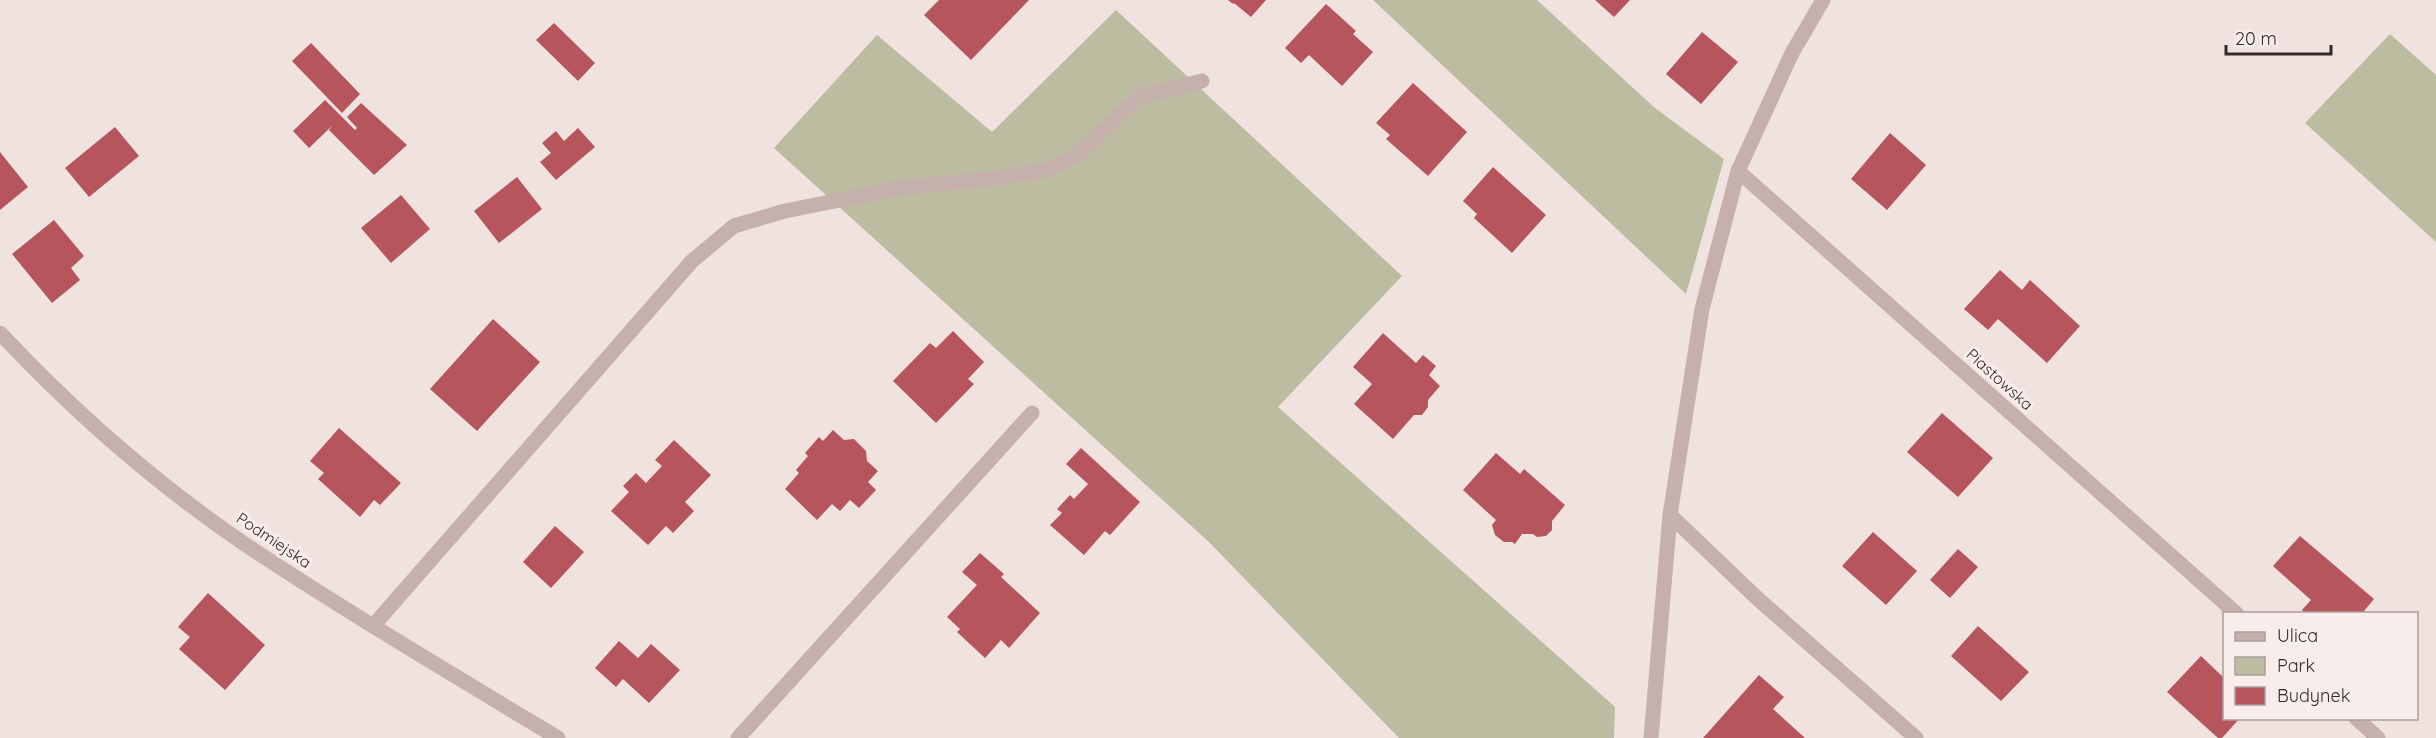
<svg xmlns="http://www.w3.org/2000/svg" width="2436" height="738" font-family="Quicksand,sans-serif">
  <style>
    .green { fill: #bcbda0 }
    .building { fill: #b7555d }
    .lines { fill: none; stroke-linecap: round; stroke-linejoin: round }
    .service { stroke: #c6b0ac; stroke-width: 15 }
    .minor { stroke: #c6b0ac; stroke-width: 15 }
    .labels { text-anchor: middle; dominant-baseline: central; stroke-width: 6; stroke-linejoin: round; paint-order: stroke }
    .street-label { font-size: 16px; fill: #352a2a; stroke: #f8edeb }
  </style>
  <rect width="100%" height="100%" fill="#efe2df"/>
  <path class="green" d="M1373,0H1537L1655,108L1724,159L1686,294Z
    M1116,10L1402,276L1278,407L1615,707L1614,738H1399L1209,542L774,148L877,35L992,132Z
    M2390,34L2436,75V242L2305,123Z"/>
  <path class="building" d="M939,0H1029L971,60L924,15Z
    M1228,0H1266L1251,17L1234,3L1233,4Z
    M1595,0H1630L1614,17Z
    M1326,4L1356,31L1353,34L1373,52L1342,86L1309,55L1301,63L1285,48Z
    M554,23L595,63L578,81L536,40Z
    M1702,32L1738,62L1701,104L1666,74Z
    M311,43L360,94L342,113L292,61Z
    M1413,83L1467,132L1428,176L1386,139L1390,135L1376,123Z
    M325,100L355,130L357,128L347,117L361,103L407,145L374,175L329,130L333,125L309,148L293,131Z
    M115,127L139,156L89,197L65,168Z
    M578,128L595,147L556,180L540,162L551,153L542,143L556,131L564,141Z
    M1890,133L1926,165L1887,210L1851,179Z
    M0,152L28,187L0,210Z
    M1493,167L1546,215L1512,253L1474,218L1477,214L1463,201Z
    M517,177L542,209L499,243L474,211Z
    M401,195L430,229L391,263L361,228Z
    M54,220L84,256L71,268L80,280L52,303L12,254Z
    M2000,270L2022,290L2030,280L2080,326L2047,363L1998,319L1988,330L1964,309Z
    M493,319L540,362L477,431L430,389Z
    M953,331L984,362L968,379L974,384L936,423L893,381L930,343L936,348Z
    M1383,333L1416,363L1423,355L1436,366L1429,375L1440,386L1428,400V407L1422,415H1414L1393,439L1354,404L1372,384L1353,367Z
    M1942,413L1993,458L1958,497L1907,452Z
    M339,428L401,483L380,505L374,500L360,517L318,479L324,473L310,461Z
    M833,430L844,440L854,439L866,451L867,461L878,471L868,482L876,490L859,508L850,500L840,511L832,504L817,520L785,489L799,473L796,470L808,456L805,453L819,437L823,441Z
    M674,440L711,475L685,502L694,511L673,533L666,526L648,545L611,511L629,492L623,486L636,473L646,483L662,466L655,460Z
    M1081,448L1140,502L1110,535L1105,531L1084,555L1050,525L1062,513L1057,509L1070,495L1074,499L1088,484L1066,464Z
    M1496,453L1520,474L1524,469L1565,505L1552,521V530L1546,536L1537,537L1533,534H1522L1515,544L1512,542H1504L1495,535L1492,525L1496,520L1463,490Z
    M555,526L584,552L551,588L523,562Z
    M1873,532L1917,571L1886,605L1842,566Z
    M2300,536L2374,599L2364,611L2367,614H2306L2302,610L2311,600L2273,566Z
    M1958,549L1978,567L1950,598L1930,580Z
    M980,553L1004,574L1001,577L1040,613L1009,648L1001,640L985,658L957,632L960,629L947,617L977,585L962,572Z
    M208,593L265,645L225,690L179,649L190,637L178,627Z
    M1978,626L2029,672L2001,701L1951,656Z
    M619,641L638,658L651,644L680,670L649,703L623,679L616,687L595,668Z
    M2201,656L2224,678V718H2240L2222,738H2218L2167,692Z
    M1759,675L1784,697L1773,709L1805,738H1703Z"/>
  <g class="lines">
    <path class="service" d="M373,626L692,261L734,226L785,211L900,188L1006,177L1046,170L1079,153L1139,97L1202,81
      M738,738L1032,413"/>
    <path class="minor" d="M1738,171L2237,614
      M0,333C75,413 161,488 252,549C352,615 455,676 558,738
      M1670,515L1758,599L1916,738
      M2356,718L2378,738
      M1651,738L1670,515L1702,309L1738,171L1792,53L1823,0"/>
  </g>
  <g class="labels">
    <g class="street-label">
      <text transform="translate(2000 379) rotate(42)">Piastowska</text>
      <text transform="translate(274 540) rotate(34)">Podmiejska</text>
    </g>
  </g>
  <rect x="2223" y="612" width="195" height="108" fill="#f8edeb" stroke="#aa9f9e" stroke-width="1.5"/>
  <rect x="2235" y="632" width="30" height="9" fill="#c6b0ac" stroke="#aa9f9e" stroke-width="1.5"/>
  <text x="2277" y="642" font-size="18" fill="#352a2a">Ulica</text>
  <rect x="2235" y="657" width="30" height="18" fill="#bcbda0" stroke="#aa9f9e" stroke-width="1.5"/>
  <text x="2277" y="672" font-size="18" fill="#352a2a">Park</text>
  <rect x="2235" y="687" width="30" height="18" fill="#b7555d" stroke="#aa9f9e" stroke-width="1.5"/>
  <text x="2277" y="702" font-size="18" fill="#352a2a">Budynek</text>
  <path d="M2226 45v9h105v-9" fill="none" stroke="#352a2a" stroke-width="3"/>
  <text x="2235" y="45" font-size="18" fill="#352a2a" stroke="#f8edeb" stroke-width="4.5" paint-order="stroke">20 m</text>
</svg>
